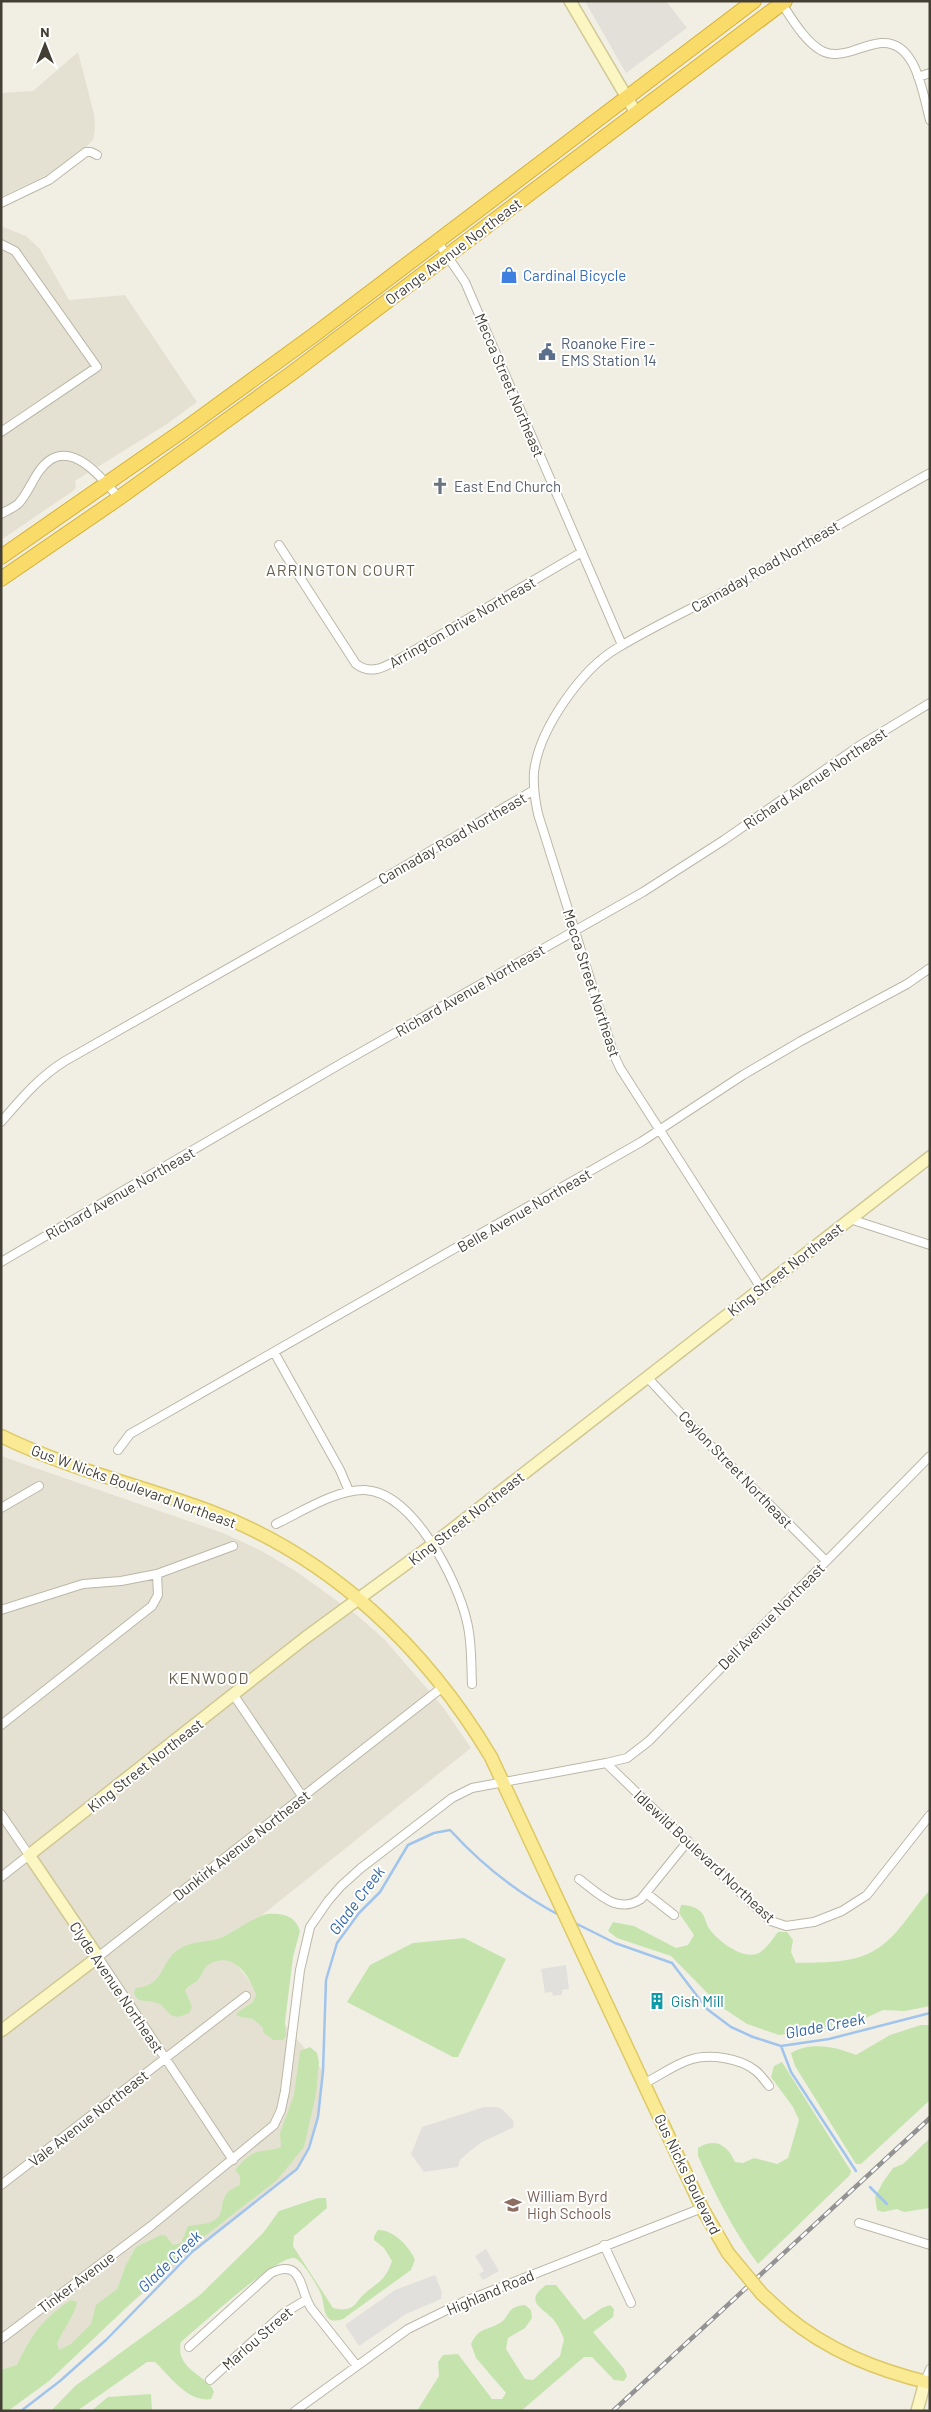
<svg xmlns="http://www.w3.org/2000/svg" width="931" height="2412" font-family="Barlow,sans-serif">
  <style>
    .residential { fill: #e5e1d2 }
    .industrial { fill: #e3e0d9 }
    .green { fill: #c5e4ad }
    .parking { fill: #e2e0dc }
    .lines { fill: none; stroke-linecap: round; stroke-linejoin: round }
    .stream { stroke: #a1c4ed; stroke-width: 2.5 }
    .street-casing { stroke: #bcb7a7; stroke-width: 10 }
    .secondary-casing { stroke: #d0c895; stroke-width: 14 }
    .primary-casing { stroke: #dec965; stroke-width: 15 }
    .highway-casing { stroke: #d6b138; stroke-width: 16 }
    .street { stroke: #fff; stroke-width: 8 }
    .secondary { stroke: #fcf6c3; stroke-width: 11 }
    .primary { stroke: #faea94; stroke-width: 12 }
    .highway { stroke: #f8db68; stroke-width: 14 }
    .rail-casing { stroke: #939393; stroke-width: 4.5 }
    .rail { stroke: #fff; stroke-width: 2.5; stroke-dasharray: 8; stroke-linecap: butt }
    .primary-bridge-casing { stroke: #dec965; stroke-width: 15; stroke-linecap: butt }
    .primary-bridge { stroke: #faea94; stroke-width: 12 }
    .labels { text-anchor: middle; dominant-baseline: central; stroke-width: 4; stroke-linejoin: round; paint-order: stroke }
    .street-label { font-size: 15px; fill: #433f34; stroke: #fff }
    .shop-label { font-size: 15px; fill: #366cbe; stroke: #fff; text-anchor: start }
    .service-label { font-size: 15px; fill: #4e5e75; stroke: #fff; text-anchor: start }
    .worship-label { font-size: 15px; fill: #5b616d; stroke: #fff; text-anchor: start }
    .culture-label { font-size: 15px; fill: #0d838f; stroke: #fff; text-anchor: start }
    .education-label { font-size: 15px; fill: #785e54; stroke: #fff; text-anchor: start }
    .neighbourhood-label { font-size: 16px; letter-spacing: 1px; fill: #655e4c; stroke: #fff }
    .water-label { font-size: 16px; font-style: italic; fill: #3268aa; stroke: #fff }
  </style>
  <rect width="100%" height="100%" fill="#f1efe4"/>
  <path class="residential" d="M78,52L94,114L95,129L93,140L84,149L51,173L1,197V93L33,91Z
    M1,226L26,236L40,249L69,300L125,295L197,402L167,424L75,481L76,488L73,491L1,540Z
    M1,1456L223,1533L260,1550L297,1572L358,1616L384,1639L443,1707L471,1748L222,1947L323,2071L318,2117L309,2148L297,2169L216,2233L1,2411Z"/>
  <path class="industrial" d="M585,1H666L687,28L626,73Z"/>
  <path class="green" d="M930,1890V2006L905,2011L883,2010L857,2022L816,2031L779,2035L747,2024L720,2006L671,1956L617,1938L608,1931L613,1922L634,1926L676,1948L688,1945L694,1935L679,1913L681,1905C689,1905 697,1907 702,1913C705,1917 706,1923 708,1927C717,1941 748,1965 763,1950C769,1945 773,1938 778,1932H787L793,1940L791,1952L796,1963C821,1962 853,1964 875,1950C898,1937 912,1909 930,1890Z
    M267,1914C282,1913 295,1915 300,1931L293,1957L285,2022L286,2036L283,2040H273L263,2032V2028L253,2019L237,2016V2013L253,2002L256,1995C249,1974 232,1950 208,1965C203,1968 202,1976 197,1981C193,1984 189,1985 185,1990L192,2007L189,2013C184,2015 178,2018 173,2016C167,2013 164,2005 157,2003C147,1999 137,2005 134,1992L136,1988C166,1985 159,1962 179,1949C192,1940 210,1943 223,1937C239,1929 250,1919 267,1914Z
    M464,1938L506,1959L458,2057H453L347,2002L370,1965L413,1943Z
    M921,2025H930V2100L861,2164H856L795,2066L791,2053C811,2041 837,2047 856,2055L890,2035Z
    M310,2047L317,2053L319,2062L316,2094L304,2147L277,2180L187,2250L49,2381L8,2411H1V2370L17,2365C32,2334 42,2319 71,2300L77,2302C75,2315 62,2331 57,2344L59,2350L71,2344L91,2324L96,2305L117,2289L126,2265L136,2247L161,2235L166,2236L173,2245L181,2243L188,2226C195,2224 205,2225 211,2222C231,2214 212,2195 240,2185V2176L235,2170C241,2163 251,2152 261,2151C269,2150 273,2150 281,2147L280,2133L294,2095L300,2051Z
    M782,2062L851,2171L850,2175L758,2264C733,2230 715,2194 698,2156V2148C715,2137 728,2145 735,2162L743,2163L754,2158L777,2164L788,2158L799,2120L793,2107L771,2077L774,2066Z
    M930,2138V2208L904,2212L897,2209L883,2212L877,2210L875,2197L883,2182L893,2168L903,2164Z
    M318,2198H326L327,2208L294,2236L293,2246L333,2308C337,2309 342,2310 346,2309C354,2308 356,2303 361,2297C375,2283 385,2283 392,2261L384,2248L374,2240V2236L378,2230C393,2229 410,2247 415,2260L411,2270L343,2319C324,2326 325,2310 322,2297C320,2289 302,2259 294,2258C276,2256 199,2327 181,2342C174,2370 210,2376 214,2392L211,2399C188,2403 169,2375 155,2362H147L77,2411H51L75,2386L200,2295L263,2233L279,2211Z
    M546,2285H556L584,2320L602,2308L610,2305L614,2309L613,2317L593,2332L624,2369L627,2376L624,2381L614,2380L592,2357H584L521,2411H417L439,2376L438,2362L443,2355L458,2354L492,2399H502L506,2393L476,2358L471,2344C479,2327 486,2331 500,2323C511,2316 505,2307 525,2305L531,2310L532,2318L525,2328L508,2338L506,2349L525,2379L533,2380L560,2356L564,2339C561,2332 557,2323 552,2318C541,2307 524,2301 546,2285Z
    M151,2394L152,2411H91L108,2397Z"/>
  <path class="parking" d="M566,1965L569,1989L562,1990V1995L553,1996L552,1992L545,1993L541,1969Z
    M484,2107H498L503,2110L513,2120L514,2127L482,2142L470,2151L460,2160L458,2167L424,2172L411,2154L422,2127Z
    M486,2249L499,2271L483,2280L479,2274L484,2271L475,2256Z
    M435,2275L442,2292L441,2299L406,2314L359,2346L345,2325L395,2290Z"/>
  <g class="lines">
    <path class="stream" d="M573,1922L615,1943L672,1963L707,2009L731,2027L753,2037L781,2046L829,2039L930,2013
      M781,2046L791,2072L856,2171
      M870,2187L887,2204
      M21,2411L60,2381L106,2340L192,2252L297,2169L309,2148L318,2117L323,2071L326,1980L337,1943L359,1913L380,1892L408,1845L434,1833L450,1830C482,1865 517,1893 559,1915"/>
    <g class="street-casing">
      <path id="street" d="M780,1C791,17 804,41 822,51C832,56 841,54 852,51C861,48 871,44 881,43C917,40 923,96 930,120
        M918,77L930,73
        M1,203L49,180L86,152H91L97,155
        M437,241L465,282L622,645
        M1,244L15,251L97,367L1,432
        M1,514C6,511 13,508 18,504C30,492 35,470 50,460C76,443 105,482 119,498
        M279,545L356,664C372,676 386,666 401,658L582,552
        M1,1122C21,1099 39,1077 65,1061L315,919L534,790
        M850,1219L930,1245
        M1,1262L342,1063L643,892L724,840L859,746L930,703
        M761,1288L620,1068L614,1055L538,814C535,800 533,786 534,772C539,729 582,668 619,647C659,623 702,604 743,581C805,545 867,508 930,473
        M274,1352L340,1470L349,1491
        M647,1377L710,1445L826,1561
        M118,1450L130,1434L641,1142L743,1075L801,1041L907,984L930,968
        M1,1508L39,1486
        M276,1524C301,1512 337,1489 365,1490C413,1492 458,1581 467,1622C472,1642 471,1663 472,1684
        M1,1610L83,1584L121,1581L157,1574L233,1546
        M233,1694L302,1796
        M1,1725L152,1606L158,1595L157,1574
        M606,1763L627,1758L649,1741L930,1456
        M1,1814L29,1855L1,1877
        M579,1879C598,1893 617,1915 641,1899L688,1841
        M646,1893L674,1915
        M645,2083C659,2076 674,2065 689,2060C709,2053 740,2058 756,2071C761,2075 765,2081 769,2086
        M233,2160L98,1957L444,1686
        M1,2185L246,1996
        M859,2223L930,2245
        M604,2245L631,2303
        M1,2339L151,2226L274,2125L281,2110L285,2091L300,1970L310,1927L328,1901L341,1886L361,1868L452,1798L472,1788L606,1763L749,1901L771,1921L786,1926L814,1922L842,1911L867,1895L930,1815
        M189,2347L271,2273C303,2258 299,2289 311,2308L357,2366
        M210,2380L284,2313L306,2300
        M925,2382L930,2369
        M295,2411L408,2329L463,2302L702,2208"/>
    </g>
    <g class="secondary-casing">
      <path id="secondary" d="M570,1L636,113
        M1,2031L98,1957L29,1855L305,1638L432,1545L930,1157
        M917,2411L925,2382"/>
    </g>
    <g class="primary-casing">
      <path id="primary" d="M1,1436C68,1469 142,1486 212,1512C332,1558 426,1648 491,1757L702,2208L728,2253
        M785,2315C828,2351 877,2370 930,2383"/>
    </g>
    <g class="highway-casing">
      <path id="highway" d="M1,557L185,429L314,335L754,1
        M1,579L119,498L292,373L785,1"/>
    </g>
    <use href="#street" class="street"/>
    <use href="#secondary" class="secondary"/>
    <use href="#primary" class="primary"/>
    <use href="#highway" class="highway"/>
    <g class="rail-casing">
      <path id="rail" d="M613,2411L930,2118"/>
    </g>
    <use href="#rail" class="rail"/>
    <g class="primary-bridge-casing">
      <path id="primary-bridge" d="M728,2253L762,2294L785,2315"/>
    </g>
    <use href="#primary-bridge" class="primary-bridge"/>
  </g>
  <defs>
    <g id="shop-bare" transform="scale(1.35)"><path d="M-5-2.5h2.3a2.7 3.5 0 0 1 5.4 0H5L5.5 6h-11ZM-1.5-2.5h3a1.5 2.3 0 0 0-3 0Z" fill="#3f7fe0" stroke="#fff" stroke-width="2.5" paint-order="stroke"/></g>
    <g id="civic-bare" transform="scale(1.35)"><path d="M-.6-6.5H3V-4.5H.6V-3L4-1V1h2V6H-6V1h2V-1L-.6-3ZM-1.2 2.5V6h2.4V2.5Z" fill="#5c6f8a" stroke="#fff" stroke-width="2.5" paint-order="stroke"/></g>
    <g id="church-bare" transform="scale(1.35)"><path d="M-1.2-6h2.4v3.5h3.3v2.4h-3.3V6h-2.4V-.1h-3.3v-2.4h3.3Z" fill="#6b7280" stroke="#fff" stroke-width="2.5" paint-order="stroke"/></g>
    <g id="building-bare" transform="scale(1.35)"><path d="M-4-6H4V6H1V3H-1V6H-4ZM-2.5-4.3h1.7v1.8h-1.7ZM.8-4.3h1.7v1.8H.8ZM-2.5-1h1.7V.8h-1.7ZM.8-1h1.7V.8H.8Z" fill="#0f9aa8" stroke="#fff" stroke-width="2.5" paint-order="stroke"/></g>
    <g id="school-bare" transform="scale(1.35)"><path d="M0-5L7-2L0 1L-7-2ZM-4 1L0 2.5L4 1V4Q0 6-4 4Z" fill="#8d6e63" stroke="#fff" stroke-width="2.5" paint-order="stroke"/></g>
  </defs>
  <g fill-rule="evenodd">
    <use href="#shop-bare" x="509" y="275"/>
    <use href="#civic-bare" x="547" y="352"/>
    <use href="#church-bare" x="440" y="486"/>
    <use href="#building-bare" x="657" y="2001"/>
    <use href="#school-bare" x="513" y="2205"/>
  </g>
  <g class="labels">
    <g class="street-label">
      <text transform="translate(453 251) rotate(-37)">Orange Avenue Northeast</text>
      <text transform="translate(510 385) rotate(67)">Mecca Street Northeast</text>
      <text transform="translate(765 566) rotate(-30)">Cannaday Road Northeast</text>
      <text transform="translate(462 622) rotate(-30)">Arrington Drive Northeast</text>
      <text transform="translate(815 778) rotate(-34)">Richard Avenue Northeast</text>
      <text transform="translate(452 838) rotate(-30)">Cannaday Road Northeast</text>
      <text transform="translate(592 983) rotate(72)">Mecca Street Northeast</text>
      <text transform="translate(470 990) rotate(-30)">Richard Avenue Northeast</text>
      <text transform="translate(120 1193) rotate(-30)">Richard Avenue Northeast</text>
      <text transform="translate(524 1210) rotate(-30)">Belle Avenue Northeast</text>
      <text transform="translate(785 1269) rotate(-38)">King Street Northeast</text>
      <text transform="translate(736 1469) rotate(46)">Ceylon Street Northeast</text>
      <text transform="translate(134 1486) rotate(20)">Gus W Nicks Boulevard Northeast</text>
      <text transform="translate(466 1518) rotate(-38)">King Street Northeast</text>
      <text transform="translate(771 1616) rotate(-45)">Dell Avenue Northeast</text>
      <text transform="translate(145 1765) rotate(-38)">King Street Northeast</text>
      <text transform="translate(241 1845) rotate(-38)">Dunkirk Avenue Northeast</text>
      <text transform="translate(705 1856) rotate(43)">Idlewild Boulevard Northeast</text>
      <text transform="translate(117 1987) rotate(56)">Clyde Avenue Northeast</text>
      <text transform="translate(88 2118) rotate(-38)">Vale Avenue Northeast</text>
      <text transform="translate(688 2174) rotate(64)">Gus Nicks Boulevard</text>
      <text transform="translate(76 2282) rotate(-37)">Tinker Avenue</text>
      <text transform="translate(490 2292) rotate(-23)">Highland Road</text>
      <text transform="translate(257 2338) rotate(-41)">Marlou Street</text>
    </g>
    <g class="shop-label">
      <text x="523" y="275">Cardinal Bicycle</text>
    </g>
    <g class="service-label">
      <text x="561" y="343">Roanoke Fire -<tspan x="561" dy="17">EMS Station 14</tspan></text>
    </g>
    <g class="worship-label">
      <text x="454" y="486">East End Church</text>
    </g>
    <g class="culture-label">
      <text x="671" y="2001">Gish Mill</text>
    </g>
    <g class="education-label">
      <text x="527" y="2196">William Byrd<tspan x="527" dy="17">High Schools</tspan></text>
    </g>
    <g class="neighbourhood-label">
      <text x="341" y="569">ARRINGTON COURT</text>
      <text x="209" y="1677">KENWOOD</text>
    </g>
    <g class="water-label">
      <text transform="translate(356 1900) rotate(-53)">Glade Creek</text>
      <text transform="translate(825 2025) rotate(-11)">Glade Creek</text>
      <text transform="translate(169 2261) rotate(-44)">Glade Creek</text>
    </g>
  </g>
  <rect width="931" height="2412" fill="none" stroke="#433f34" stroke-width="5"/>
  <g transform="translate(45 45)" stroke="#ffffff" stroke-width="4" paint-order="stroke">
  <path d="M0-4L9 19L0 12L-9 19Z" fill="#433f34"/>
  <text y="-8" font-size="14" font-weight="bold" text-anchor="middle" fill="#433f34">N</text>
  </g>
</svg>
